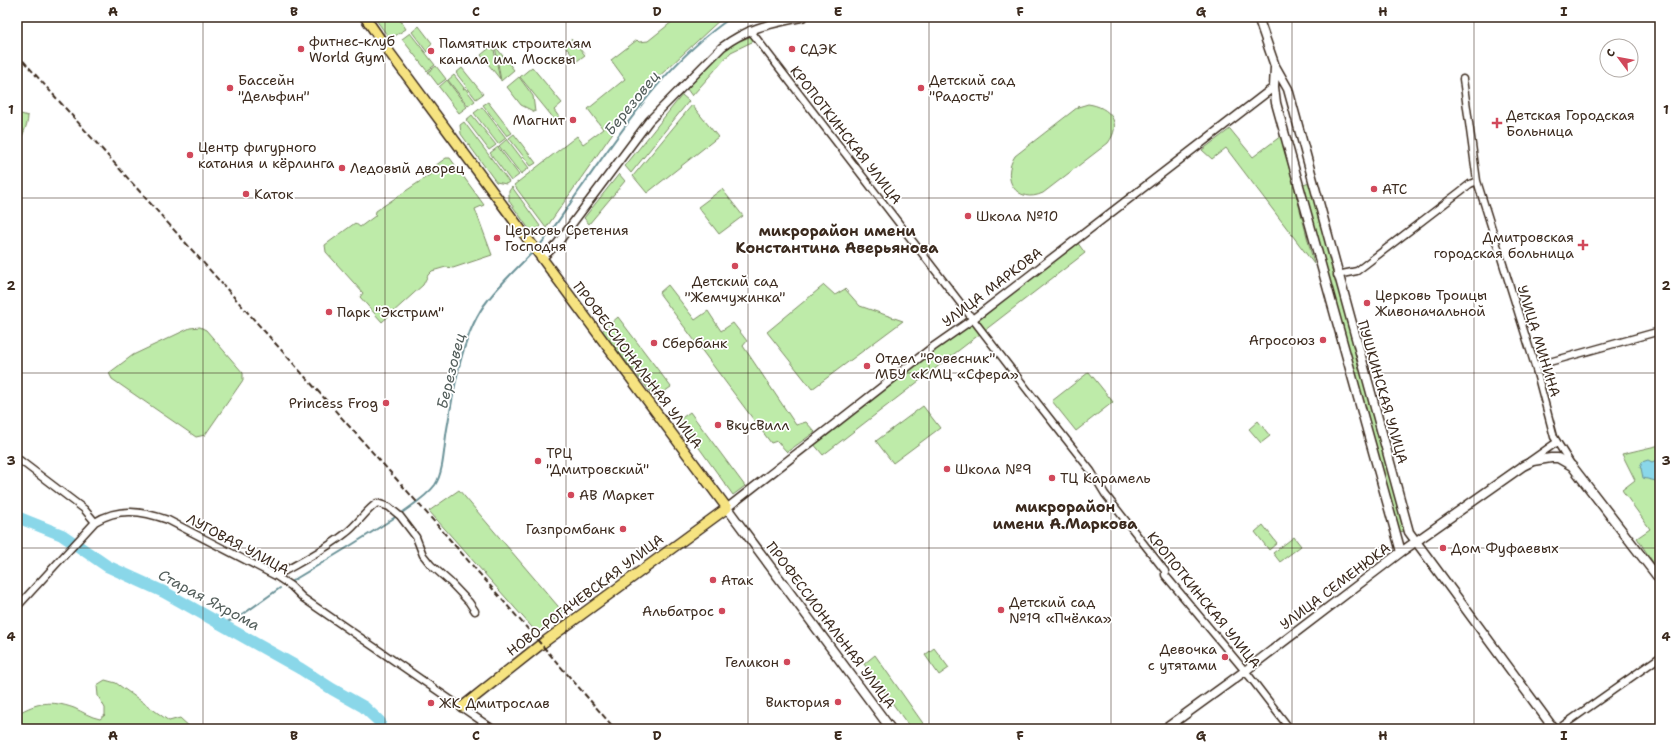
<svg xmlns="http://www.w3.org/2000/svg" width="1677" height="746" font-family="'Shantell Sans',sans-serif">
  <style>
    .green { fill: #beeba9; stroke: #7c8a64 }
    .water { fill: #8ad7e9; stroke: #6a9298 }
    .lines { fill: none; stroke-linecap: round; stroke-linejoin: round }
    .stream { stroke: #6a9298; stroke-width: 2 }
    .river { stroke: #8ad7e9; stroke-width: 12 }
    .minor-casing { stroke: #3b2a1e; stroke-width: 9 }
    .tertiary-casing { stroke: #3b2a1e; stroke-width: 10 }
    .secondary-casing { stroke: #3b2a1e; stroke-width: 11 }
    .primary-casing { stroke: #3b2a1e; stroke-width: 12 }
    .minor { stroke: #fff; stroke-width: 6 }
    .tertiary { stroke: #fff; stroke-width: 7 }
    .secondary { stroke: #fff; stroke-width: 8 }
    .primary { stroke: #f6e381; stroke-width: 9 }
    .rail { stroke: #3b2a1e; stroke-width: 2; stroke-dasharray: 6 3; stroke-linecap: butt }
    .grid { fill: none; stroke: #3b2a1e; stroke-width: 1; stroke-opacity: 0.55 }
    .poi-dot { fill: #d1495b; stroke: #fff; stroke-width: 1.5 }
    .labels { text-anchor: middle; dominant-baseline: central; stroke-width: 3.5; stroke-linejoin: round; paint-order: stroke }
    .poi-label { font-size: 14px; fill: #3b2a1e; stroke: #fff; text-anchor: start }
    .street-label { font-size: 14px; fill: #3b2a1e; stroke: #fff }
    .water-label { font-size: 15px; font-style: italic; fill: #535e5b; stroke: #fff }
    .neighbourhood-label { font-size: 15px; font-weight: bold; fill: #3b2a1e; stroke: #fff }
    .neatline { fill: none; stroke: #3b2a1e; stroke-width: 1.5 }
    .grid-label { font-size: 13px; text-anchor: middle; font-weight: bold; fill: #3b2a1e }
  </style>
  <rect width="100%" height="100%" fill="#fff"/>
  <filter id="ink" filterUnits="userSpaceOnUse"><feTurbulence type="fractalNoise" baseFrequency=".025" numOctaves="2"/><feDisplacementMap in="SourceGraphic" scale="8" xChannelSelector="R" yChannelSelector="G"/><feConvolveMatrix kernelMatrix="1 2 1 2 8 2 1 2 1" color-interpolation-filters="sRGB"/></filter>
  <g filter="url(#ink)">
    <path class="green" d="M374,17H398L406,29L390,39Z
      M678,17H723L640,94L546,228L514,185L577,136L583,144L603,129L588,109L625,79L611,60L637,40L639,42L648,41Z
      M419,26L432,43L427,52L412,32Z
      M410,33L435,65L427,71L402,39Z
      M752,36L754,41L731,52L692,96L687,89L725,47Z
      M571,39L585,55L577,61L564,45Z
      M493,45L500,79L481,55Z
      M495,46L514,70L501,81Z
      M436,66L446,79L438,85L428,72Z
      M532,67L562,103L554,110L559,117L555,120L520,77Z
      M462,68L483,94L476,99L456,73Z
      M454,75L464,88L463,89L465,88L475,101L468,106L448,80Z
      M519,77L533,96L535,112L521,105L507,87Z
      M447,80L467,107L459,113L439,87Z
      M682,95L689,101L631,173L625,166Z
      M488,102L512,133L507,136L483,105Z
      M1088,104C1110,107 1123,123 1108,143L1043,193C1017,205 1000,179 1015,156L1078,107Z
      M692,105L718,137L647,193L633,176Z
      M482,107L506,138L498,144L474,113Z
      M21,114L28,116C28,128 19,138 19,149C19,159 24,172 17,180V116Z
      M472,115L496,145L489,150L466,120Z
      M464,122L509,182L506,184L496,182L461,134L460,125Z
      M1230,129L1253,157L1281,136L1314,264L1226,148L1212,159L1202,150Z
      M514,134L536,163L531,166L509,138Z
      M507,139L529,168L521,174L499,146Z
      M498,147L519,175L511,181L490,153Z
      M446,158H450L484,205L475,209L492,255L453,268L446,267L432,271L428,275L423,285L382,322L360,297L363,293L326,252L325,245L355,223L360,227L375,216L376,211L431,174L432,168Z
      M619,174L625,181L589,224L584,218Z
      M1310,182L1405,531L1399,532L1303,184Z
      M512,187L540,226L534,233L529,229L509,201V191Z
      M722,189L743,216L719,234L698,207Z
      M1077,242L1085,253L823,455L813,443Z
      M668,285L695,320L708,311L721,331L733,323L747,341L743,346L796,425L806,422L815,432L787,452L777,441L771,443L659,293Z
      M824,285L835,295L845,289L860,306L903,321L812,389L767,332Z
      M618,317L671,387L655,398L602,331Z
      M200,327L206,330L243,373V380L205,435L196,437L112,379L109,373L133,355L190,328Z
      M1089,372L1113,402L1076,431L1052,401Z
      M923,406L940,428L893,463L876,441Z
      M690,412L745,486L733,495L679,420Z
      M1258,421L1270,436L1261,443L1249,429Z
      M1660,445V573L1637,538L1650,529L1622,490L1635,480L1622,454Z
      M459,490L563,612L538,634L429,511Z
      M1263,525L1277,543L1269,550L1255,532Z
      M1294,537L1301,546L1280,562L1273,553Z
      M934,648L949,668L939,675L925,655Z
      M875,655L927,729H911L864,664Z
      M105,680L116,683L169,721L180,718L192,729H17V714C38,702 51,700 74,708C83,712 90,717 100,719L105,715V708L98,696L97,685Z"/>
    <path class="water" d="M1659,459H1660V477H1657L1656,481L1643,478L1641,468H1640L1642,462L1648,460L1652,462Z"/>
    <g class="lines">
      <path class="stream" d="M538,247C554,230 567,207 581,188C625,126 668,60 732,17
        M292,581C329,559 367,536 403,512C414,504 427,496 435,485C444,472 444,445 447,429C454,389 462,332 488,300C501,283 518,267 533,252
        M227,627V622L242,615L280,588"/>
      <path class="river" d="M17,517L62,535L107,566L164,592L301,669L332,689L364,707L380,722"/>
      <g class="minor-casing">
        <path id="minor" d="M750,30L1032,396L1091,471L1105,494L1165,571V575L1250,677L1290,729
          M1463,79L1477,181L1535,366L1554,437L1571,464
          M1337,275L1357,271L1470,184L1477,181
          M1535,366L1660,331
          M17,458L84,509L95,522
          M1530,461L1557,442
          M276,576C300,562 325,550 346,533C358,524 365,511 377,503L389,507L400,516L416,537L423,555L431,565L450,582L469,602L475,611
          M17,607L95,522C119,507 142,511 168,520L276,576L291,586L303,598L493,729
          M1558,729L1660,657"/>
      </g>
      <g class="tertiary-casing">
        <path id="tertiary" d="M542,258L557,244L649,121L722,47C749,27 770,24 803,17
          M727,508L933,347L973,319L1274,87"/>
      </g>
      <g class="secondary-casing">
        <path id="secondary" d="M1258,17L1275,66L1288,89L1409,532L1554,729
          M1275,67L1274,87L1276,103L1401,552
          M727,508L891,729
          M1165,729L1245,671L1401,552L1523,466L1533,461L1551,458H1558L1572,466L1660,580"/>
      </g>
      <g class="primary-casing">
        <path id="primary" d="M365,17L387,49L727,508L540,645L462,707"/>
      </g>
      <use href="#minor" class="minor"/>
      <use href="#tertiary" class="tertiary"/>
      <use href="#secondary" class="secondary"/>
      <use href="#primary" class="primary"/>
      <path class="rail" d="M17,54L424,510L615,729"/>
    </g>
  </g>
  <path class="grid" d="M203,17V729M385,17V729M566,17V729M748,17V729M929,17V729M1111,17V729M1292,17V729M1474,17V729M17,198H1660M17,373H1660M17,548H1660"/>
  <g class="poi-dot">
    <circle cx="301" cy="49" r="4"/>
    <circle cx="792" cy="49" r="4"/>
    <circle cx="431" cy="51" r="4"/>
    <circle cx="230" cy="88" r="4"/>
    <circle cx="921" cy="88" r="4"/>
    <circle cx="573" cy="120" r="4"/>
    <path d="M1495 117h4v4h4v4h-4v4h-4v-4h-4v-4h4z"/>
    <circle cx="190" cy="155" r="4"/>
    <circle cx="342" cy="168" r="4"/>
    <circle cx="1374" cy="189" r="4"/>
    <circle cx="246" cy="194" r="4"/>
    <circle cx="968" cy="216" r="4"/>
    <circle cx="497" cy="238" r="4"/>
    <path d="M1581 239h4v4h4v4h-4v4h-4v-4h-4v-4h4z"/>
    <circle cx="735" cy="266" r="4"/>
    <circle cx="1367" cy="303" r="4"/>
    <circle cx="329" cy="312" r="4"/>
    <circle cx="1323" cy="340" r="4"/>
    <circle cx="654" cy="343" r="4"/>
    <circle cx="867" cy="366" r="4"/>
    <circle cx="386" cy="403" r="4"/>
    <circle cx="718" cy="425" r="4"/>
    <circle cx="538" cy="461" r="4"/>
    <circle cx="947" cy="469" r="4"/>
    <circle cx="1052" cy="478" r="4"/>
    <circle cx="571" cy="495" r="4"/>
    <circle cx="623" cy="529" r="4"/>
    <circle cx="1443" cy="548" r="4"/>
    <circle cx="713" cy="580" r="4"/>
    <circle cx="1001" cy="610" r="4"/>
    <circle cx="722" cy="611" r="4"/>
    <circle cx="1225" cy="657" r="4"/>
    <circle cx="787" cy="662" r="4"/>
    <circle cx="838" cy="702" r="4"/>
    <circle cx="431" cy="703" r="4"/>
  </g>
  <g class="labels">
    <g class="poi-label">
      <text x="309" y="41">фитнес-клуб<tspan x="309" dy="16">World Gym</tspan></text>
      <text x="439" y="43">Памятник строителям<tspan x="439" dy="16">канала им. Москвы</tspan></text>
      <text x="800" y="49">СДЭК</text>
      <text x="238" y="80">Бассейн<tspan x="238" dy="16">"Дельфин"</tspan></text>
      <text x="929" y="80">Детский сад<tspan x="929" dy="16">"Радость"</tspan></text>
      <text x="1506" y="115">Детская Городская<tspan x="1506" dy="16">Больница</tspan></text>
      <text x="565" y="120" text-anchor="end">Магнит</text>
      <text x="198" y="147">Центр фигурного<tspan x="198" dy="16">катания и кёрлинга</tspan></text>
      <text x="350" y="168">Ледовый дворец</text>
      <text x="1382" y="189">АТС</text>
      <text x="254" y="194">Каток</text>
      <text x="976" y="216">Школа №10</text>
      <text x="505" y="230">Церковь Сретения<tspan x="505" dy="16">Господня</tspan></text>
      <text x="1574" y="237" text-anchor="end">Дмитровская<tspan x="1574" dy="16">городская больница</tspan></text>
      <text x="735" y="281" text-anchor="middle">Детский сад<tspan x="735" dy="16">"Жемчужинка"</tspan></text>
      <text x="1375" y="295">Церковь Троицы<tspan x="1375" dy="16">Живоначальной</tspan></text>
      <text x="337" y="312">Парк "Экстрим"</text>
      <text x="1315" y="340" text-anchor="end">Агросоюз</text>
      <text x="662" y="343">Сбербанк</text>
      <text x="875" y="358">Отдел "Ровесник"<tspan x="875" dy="16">МБУ «КМЦ «Сфера»</tspan></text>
      <text x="378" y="403" text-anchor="end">Princess Frog</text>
      <text x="726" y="425">ВкусВилл</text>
      <text x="546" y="453">ТРЦ<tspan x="546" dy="16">"Дмитровский"</tspan></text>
      <text x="955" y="469">Школа №9</text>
      <text x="1060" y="478">ТЦ Карамель</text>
      <text x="579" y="495">АВ Маркет</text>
      <text x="615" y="529" text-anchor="end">Газпромбанк</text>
      <text x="1451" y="548">Дом Фуфаевых</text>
      <text x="721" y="580">Атак</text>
      <text x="1009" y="602">Детский сад<tspan x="1009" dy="16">№19 «Пчёлка»</tspan></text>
      <text x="714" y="611" text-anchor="end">Альбатрос</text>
      <text x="1217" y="649" text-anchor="end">Девочка<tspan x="1217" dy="16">с утятами</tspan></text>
      <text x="779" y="662" text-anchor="end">Геликон</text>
      <text x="830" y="702" text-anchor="end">Виктория</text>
      <text x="439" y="703">ЖК Дмитрослав</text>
    </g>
    <g class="street-label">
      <text transform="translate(846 135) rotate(52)">КРОПОТКИНСКАЯ УЛИЦА</text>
      <text transform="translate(992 287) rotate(-37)">УЛИЦА МАРКОВА</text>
      <text transform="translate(1539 341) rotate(73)">УЛИЦА МИНИНА</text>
      <text transform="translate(638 365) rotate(53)">ПРОФЕССИОНАЛЬНАЯ УЛИЦА</text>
      <text transform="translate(1383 392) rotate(74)">ПУШКИНСКАЯ УЛИЦА</text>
      <text transform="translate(238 544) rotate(28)">ЛУГОВАЯ УЛИЦА</text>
      <text transform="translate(1335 586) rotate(-37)">УЛИЦА СЕМЕНЮКА</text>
      <text transform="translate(585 595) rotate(-37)">НОВО-РОГАЧЕВСКАЯ УЛИЦА</text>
      <text transform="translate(1204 600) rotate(51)">КРОПОТКИНСКАЯ УЛИЦА</text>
      <text transform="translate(831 625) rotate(53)">ПРОФЕССИОНАЛЬНАЯ УЛИЦА</text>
    </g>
    <g class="water-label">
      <text transform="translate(632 103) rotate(-51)">Березовец</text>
      <text transform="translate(451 371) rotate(-76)">Березовец</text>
      <text transform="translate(209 600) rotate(28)">Старая Яхрома</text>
    </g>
    <g class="neighbourhood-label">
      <text x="837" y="231">микрорайон имени<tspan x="837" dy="17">Константина Аверьянова</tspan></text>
      <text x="1065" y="507">микрорайон<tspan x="1065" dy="17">имени А.Маркова</tspan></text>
    </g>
  </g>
  <rect width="1677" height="746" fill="none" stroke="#fff" stroke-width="44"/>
  <g transform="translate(1619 58) rotate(302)"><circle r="19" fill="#ffffff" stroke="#b1aaa5"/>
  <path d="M0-3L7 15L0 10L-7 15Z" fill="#d1495b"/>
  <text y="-6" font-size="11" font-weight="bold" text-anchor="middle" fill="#3b2a1e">С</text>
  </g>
  <rect x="22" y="22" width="1633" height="702" class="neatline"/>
  <g class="grid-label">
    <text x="113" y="16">A</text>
    <text x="294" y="16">B</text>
    <text x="476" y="16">C</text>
    <text x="657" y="16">D</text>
    <text x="838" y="16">E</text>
    <text x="1020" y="16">F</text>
    <text x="1201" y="16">G</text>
    <text x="1383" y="16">H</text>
    <text x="1564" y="16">I</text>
    <text x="11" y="114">1</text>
    <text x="1666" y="114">1</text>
    <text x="11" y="290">2</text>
    <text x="1666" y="290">2</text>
    <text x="11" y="465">3</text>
    <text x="1666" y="465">3</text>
    <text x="11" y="641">4</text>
    <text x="1666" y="641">4</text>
    <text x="113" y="740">A</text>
    <text x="294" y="740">B</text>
    <text x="476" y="740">C</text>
    <text x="657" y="740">D</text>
    <text x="838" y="740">E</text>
    <text x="1020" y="740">F</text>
    <text x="1201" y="740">G</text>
    <text x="1383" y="740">H</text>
    <text x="1564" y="740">I</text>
  </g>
</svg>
